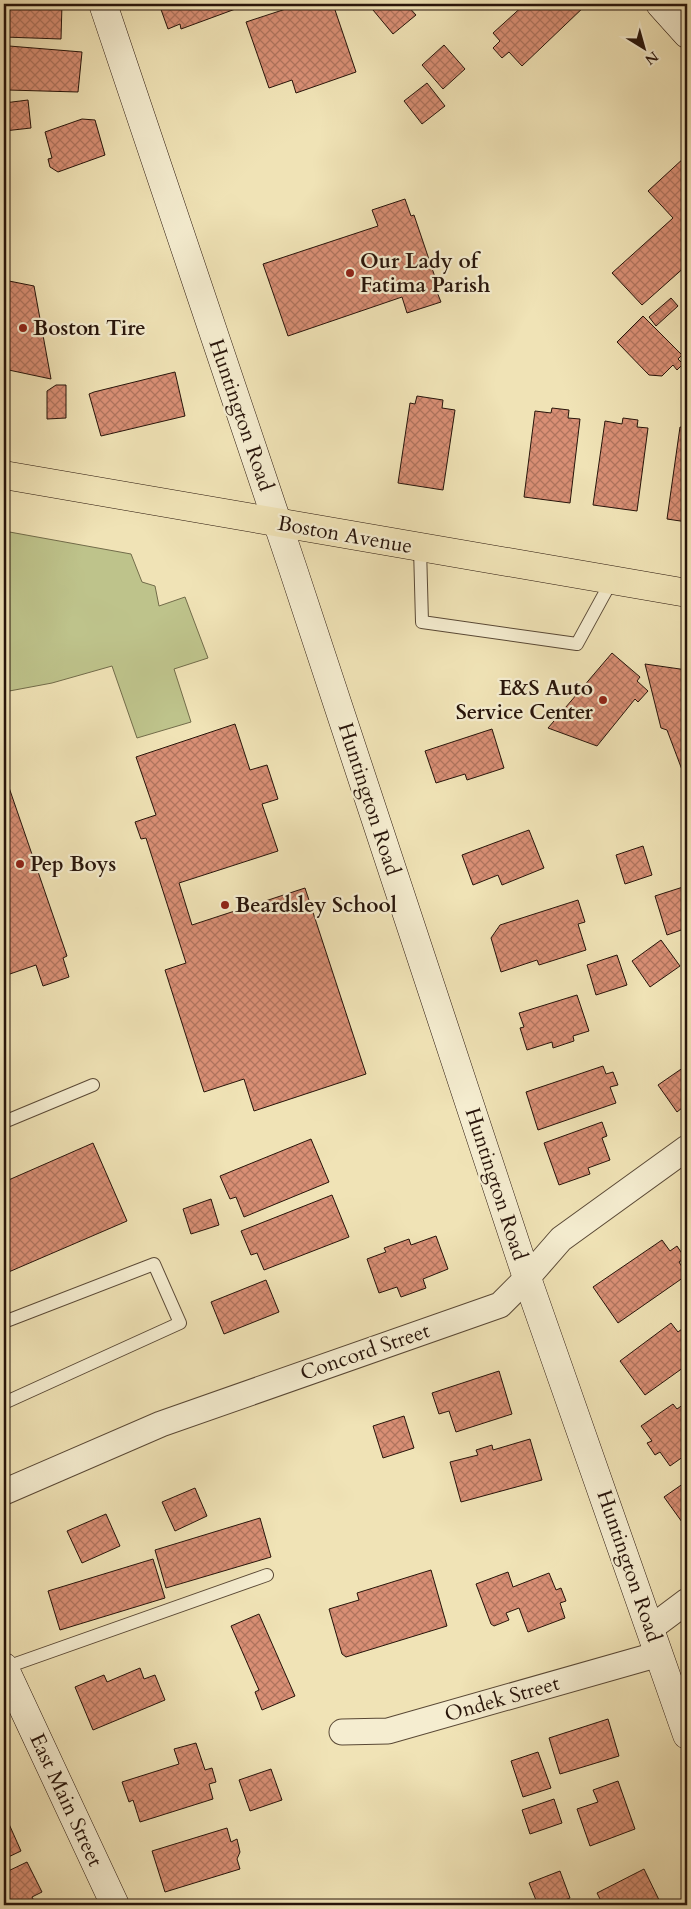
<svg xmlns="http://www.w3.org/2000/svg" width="691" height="1909" font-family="Cardo,serif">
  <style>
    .park { fill: #bec38b; stroke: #726c4a }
    .building { fill: url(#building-cross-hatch); stroke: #27140a }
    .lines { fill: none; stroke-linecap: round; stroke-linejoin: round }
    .service-casing { stroke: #594835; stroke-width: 14 }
    .minor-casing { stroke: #594835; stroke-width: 27 }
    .secondary-casing { stroke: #27140a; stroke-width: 29 }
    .primary-casing { stroke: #27140a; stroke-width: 29 }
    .service { stroke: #f5edd0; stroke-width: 12 }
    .minor { stroke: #f5edd0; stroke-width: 25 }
    .secondary { stroke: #f5edd0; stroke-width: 28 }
    .primary { stroke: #f0e3b6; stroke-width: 28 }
    .poi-dot { fill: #8f2418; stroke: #f5edd0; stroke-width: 2 }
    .labels { text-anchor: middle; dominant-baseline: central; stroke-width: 4.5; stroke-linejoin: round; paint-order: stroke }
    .poi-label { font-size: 21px; font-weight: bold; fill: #27140a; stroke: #f5edd0; text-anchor: start }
    .street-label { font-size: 21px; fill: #27140a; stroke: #f5edd0 }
  </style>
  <defs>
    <pattern id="building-cross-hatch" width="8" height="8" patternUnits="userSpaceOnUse" patternTransform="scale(1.25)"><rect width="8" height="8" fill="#d98f75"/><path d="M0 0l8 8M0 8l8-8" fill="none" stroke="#b0745e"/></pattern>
  </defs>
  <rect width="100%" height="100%" fill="#f0e3b6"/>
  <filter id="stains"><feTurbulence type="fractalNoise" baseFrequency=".004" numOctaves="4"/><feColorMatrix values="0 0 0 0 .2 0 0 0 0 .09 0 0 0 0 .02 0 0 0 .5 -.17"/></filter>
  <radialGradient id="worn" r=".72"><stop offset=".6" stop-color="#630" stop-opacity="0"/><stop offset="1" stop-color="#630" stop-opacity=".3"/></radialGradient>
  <path class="park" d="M4,531L131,554L142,582L155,586L159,606L185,597L208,658L174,669L191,722L137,738L112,666L52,683L4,692Z"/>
  <path class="building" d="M4,4H62L61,39L4,37Z
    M159,4H249L181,29L180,24L168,29Z
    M301,4H333L356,72L296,93L292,80L269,88L246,22Z
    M380,4H406L416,15L393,34L373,10Z
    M525,4H584L586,5L522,66L509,52L502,58L493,48L500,41L493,33Z
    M444,45L465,69L443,89L422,65Z
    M9,46L82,52L78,92L8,90L4,87V48Z
    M427,83L445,106L422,124L404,101Z
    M28,100L31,128L4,131V103Z
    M82,119L95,120L105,155L58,172L50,167L48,159L52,158L45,132Z
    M685,157L687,160V265L642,305L612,273L673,218L648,191Z
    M405,199L411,216L414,215L437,283L435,287L441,302L407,313L402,297L288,336L263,264L378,226L372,210Z
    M4,280L34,286L51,379L4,369Z
    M671,298L678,306L656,326L649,317Z
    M643,316L682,355L678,359L683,364L677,370L673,365L662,376L649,375L617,342Z
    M175,372L185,416L101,436L89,394L94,392Z
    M56,385H66V418L47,419V391Z
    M417,396L443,400L442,408L455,410L443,490L398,483L410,403L415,404Z
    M552,408L569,410L568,418L580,419L570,503L524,497L535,411L551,413Z
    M623,418L638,420L637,427L648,428L637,511L593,505L605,421L622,424Z
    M680,427L687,428V522L667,519Z
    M612,653L640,677L637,681L648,691L638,702L635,699L597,746L548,728Z
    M645,664L687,670V783L667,730L661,728Z
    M235,724L250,770L267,765L278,799L262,804L278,851L179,883L192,925L305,888L366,1074L254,1111L244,1079L204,1092L165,970L186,963L146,838L141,839L135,822L156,815L136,757Z
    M492,729L504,768L467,780L465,774L436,783L425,751Z
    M4,773L67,956L63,958L69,977L43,986L36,965L4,976Z
    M529,830L544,868L502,885L498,875L473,885L462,855Z
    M643,846L652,875L625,884L616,855Z
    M683,887L687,899V928L667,935L655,896Z
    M578,900L585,922L578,924L586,950L539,965L537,960L501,972L491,938L500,925Z
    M661,940L680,966L650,987L632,961Z
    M617,955L627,985L596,995L587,965Z
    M577,995L589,1031L573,1036L574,1041L553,1048L552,1042L527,1050L520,1028L524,1027L519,1013Z
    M687,1065V1104L677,1112L658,1085Z
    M603,1066L606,1074L613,1072L618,1085L610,1087L616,1103L538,1130L526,1092Z
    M602,1122L607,1136L602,1138L610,1160L588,1168L590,1174L559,1185L544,1143Z
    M311,1139L329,1182L244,1217L236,1197L230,1199L220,1176Z
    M93,1143L127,1221L4,1274V1182Z
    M332,1195L349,1237L264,1270L257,1253L251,1255L241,1231Z
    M211,1199L219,1225L191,1234L183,1209Z
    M436,1236L448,1269L423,1279L426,1288L401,1297L397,1287L379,1293L367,1259L386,1252L384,1248L409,1239L411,1245Z
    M662,1240L670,1251L677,1246L685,1258L679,1262L687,1275L618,1323L593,1287Z
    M266,1280L279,1312L224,1334L211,1302Z
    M671,1323L678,1332L687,1325V1365L645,1395L620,1361Z
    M499,1371L512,1414L456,1432L449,1411L439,1414L432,1393Z
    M687,1402V1454L670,1466L660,1452L655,1455L647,1443L652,1441L641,1426L673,1404L677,1409Z
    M404,1416L414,1448L383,1458L373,1426Z
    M530,1439L542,1480L461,1502L450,1462L478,1455L476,1450L492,1445L493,1450Z
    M687,1481V1529L664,1497Z
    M195,1488L207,1516L175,1531L162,1502Z
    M106,1514L120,1546L82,1563L67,1531Z
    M260,1518L271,1557L166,1588L155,1550Z
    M153,1559L165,1598L60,1630L48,1591Z
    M431,1570L447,1626L346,1657L342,1654L329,1609L359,1600L357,1593Z
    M508,1572L513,1587L549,1573L556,1590L561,1588L566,1601L560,1603L565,1618L528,1632L519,1608L506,1613L509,1620L494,1626L491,1624L476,1584Z
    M259,1614L295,1696L262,1710L255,1692L259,1690L231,1626Z
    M140,1668L144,1679L155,1675L165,1700L93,1730L75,1687L104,1675L107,1682Z
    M608,1719L619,1756L560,1774L549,1738Z
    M196,1743L205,1770L212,1768L216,1782L209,1784L213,1799L140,1822L133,1800L129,1802L122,1782L179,1764L174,1749Z
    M538,1752L551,1788L523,1797L511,1761Z
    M271,1769L282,1800L250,1811L239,1780Z
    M618,1781L635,1829L590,1846L577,1809L598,1802L593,1790Z
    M554,1799L562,1823L530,1834L522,1810Z
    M5,1815L21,1851L4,1859V1816Z
    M227,1828L231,1842L237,1839L240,1852L237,1859L240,1869L165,1892L152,1851Z
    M27,1862L42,1892L32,1897L36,1905H4V1873Z
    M644,1869L661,1904L603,1905L597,1893Z
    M560,1871L570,1898L552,1905H538L529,1883Z"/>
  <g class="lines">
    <g class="service-casing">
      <path id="service" d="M420,548L422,622L577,644L612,580
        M4,1122L93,1085
        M4,1322L154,1264L180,1323L4,1403
        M4,1668L267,1575"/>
    </g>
    <g class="minor-casing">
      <path id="minor" d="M4,1492L161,1424L500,1305L527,1278L561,1239L687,1148
        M651,1628L687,1601
        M342,1732L388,1731L659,1654"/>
    </g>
    <g class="secondary-casing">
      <path id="secondary" d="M103,4L293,569L527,1278L687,1735
        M660,4L687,34
        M4,1667L115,1905"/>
    </g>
    <g class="primary-casing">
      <path id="primary" d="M4,475L687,593"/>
    </g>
    <use href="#service" class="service"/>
    <use href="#minor" class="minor"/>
    <use href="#secondary" class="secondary"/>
    <use href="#primary" class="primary"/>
  </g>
  <g class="poi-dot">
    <circle cx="350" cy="273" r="5"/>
    <circle cx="23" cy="328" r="5"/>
    <circle cx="603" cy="700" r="5"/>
    <circle cx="20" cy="864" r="5"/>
    <circle cx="225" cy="905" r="5"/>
  </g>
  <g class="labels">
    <g class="poi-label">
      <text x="360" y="261">Our Lady of<tspan x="360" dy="24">Fatima Parish</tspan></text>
      <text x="33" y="328">Boston Tire</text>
      <text x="593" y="688" text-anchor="end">E&amp;S Auto<tspan x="593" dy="24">Service Center</tspan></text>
      <text x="30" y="864">Pep Boys</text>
      <text x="235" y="905">Beardsley School</text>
    </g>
    <g class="street-label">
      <text transform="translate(241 415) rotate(71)">Huntington Road</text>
      <text transform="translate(345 535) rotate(10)">Boston Avenue</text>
      <text transform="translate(369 799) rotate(72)">Huntington Road</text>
      <text transform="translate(496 1184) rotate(72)">Huntington Road</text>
      <text transform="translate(365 1352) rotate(-19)">Concord Street</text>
      <text transform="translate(629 1566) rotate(71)">Huntington Road</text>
      <text transform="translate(502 1699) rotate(-16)">Ondek Street</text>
      <text transform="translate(66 1800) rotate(65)">East Main Street</text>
    </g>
  </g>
  <rect width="691" height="1909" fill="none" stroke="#f0e3b6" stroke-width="20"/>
  <rect x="5" y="5" width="681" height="1899" fill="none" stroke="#27140a" stroke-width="2.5"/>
  <rect x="10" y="10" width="671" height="1889" fill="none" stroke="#27140a"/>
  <g transform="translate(644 48) rotate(143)" stroke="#f5edd0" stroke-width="4" paint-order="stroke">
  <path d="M0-4L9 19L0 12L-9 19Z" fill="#27140a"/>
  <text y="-8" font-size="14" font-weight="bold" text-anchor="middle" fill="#27140a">N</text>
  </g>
  <rect width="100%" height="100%" filter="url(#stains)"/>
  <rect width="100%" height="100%" fill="url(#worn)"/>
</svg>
